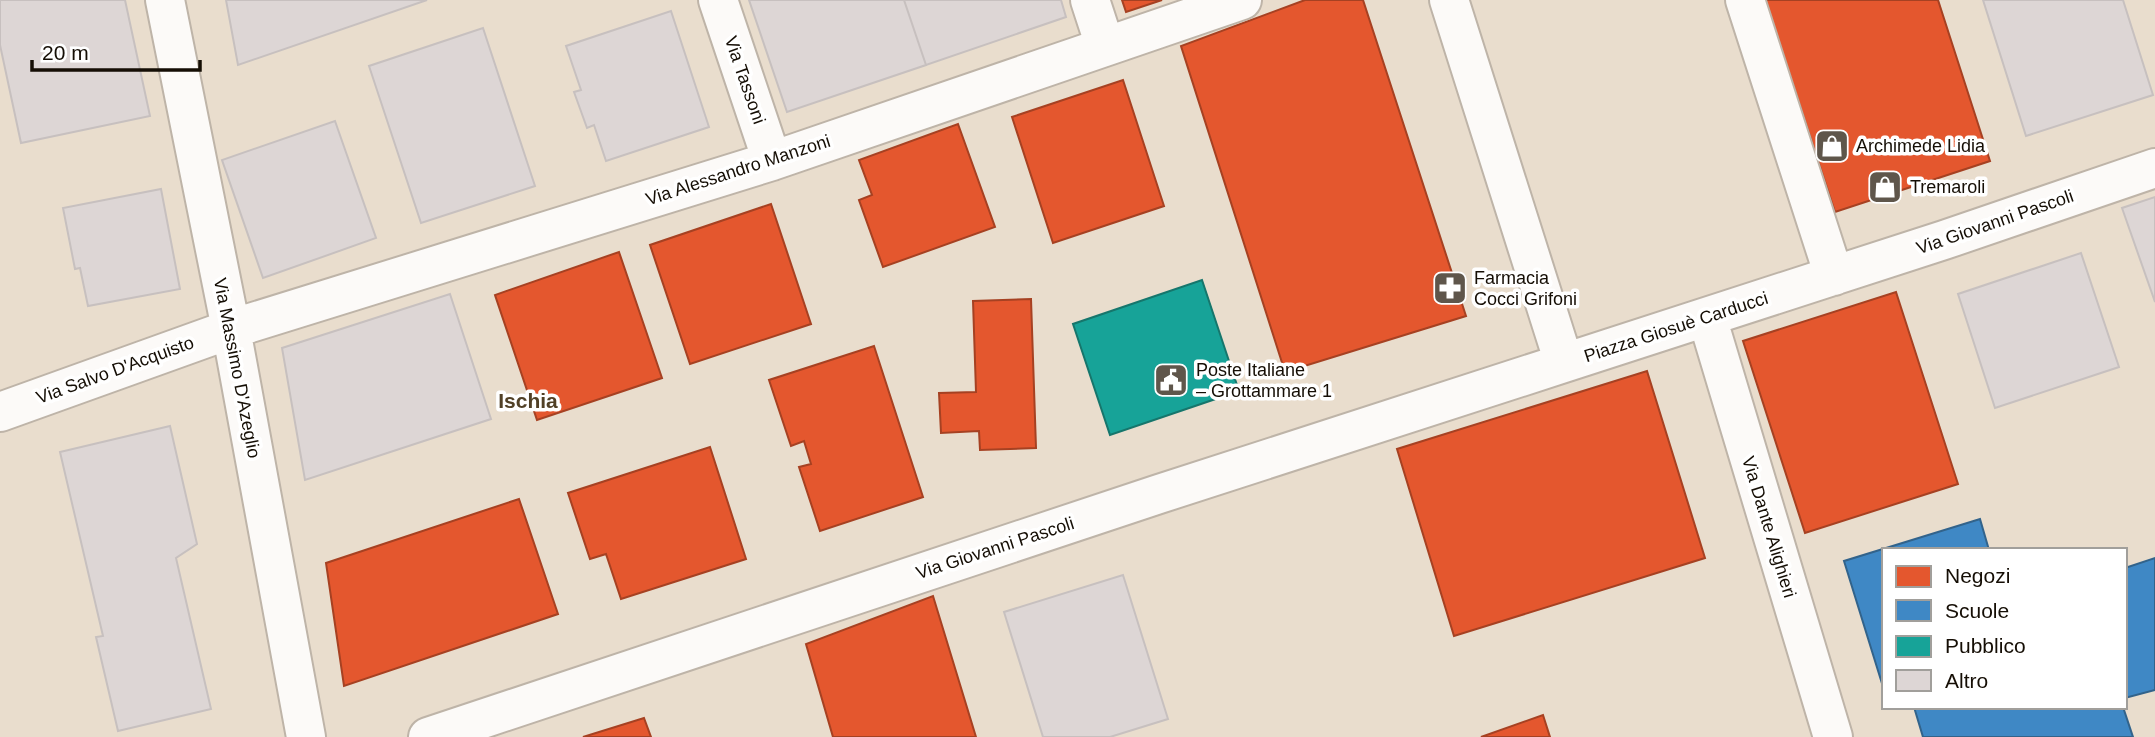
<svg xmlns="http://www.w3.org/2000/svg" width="2155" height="737" font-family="Arial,sans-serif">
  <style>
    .shops { fill: #e4572e; stroke: #a64122; stroke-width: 2 }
    .schools { fill: #3f88c5; stroke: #32638b; stroke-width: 2 }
    .public { fill: #17a398; stroke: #16766c; stroke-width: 2 }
    .building { fill: #ddd6d5; stroke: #c7c0bf; stroke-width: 2 }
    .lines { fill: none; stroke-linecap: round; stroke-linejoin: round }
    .street-casing { stroke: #beb4a8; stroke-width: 42 }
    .street { stroke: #fcfaf8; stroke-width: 38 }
    .labels { text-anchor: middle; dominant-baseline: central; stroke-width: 7; stroke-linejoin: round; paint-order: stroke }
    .street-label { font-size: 18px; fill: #150e05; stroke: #fff }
    .poi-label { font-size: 18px; fill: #150e05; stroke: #fff; text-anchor: start }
    .quarter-label { font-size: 21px; font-weight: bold; fill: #514026; stroke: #fff }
  </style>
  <rect width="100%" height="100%" fill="#e9ddcd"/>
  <path class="shops" d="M1122,0H1162L1126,12Z
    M1305,0H1363L1466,316L1285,372L1181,46Z
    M1765,0H1938L1990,161L1835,212Z
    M1123,80L1164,206L1053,243L1012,117Z
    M958,124L995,227L883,267L859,200L872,195L859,160Z
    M771,204L811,324L690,364L650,245Z
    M619,252L662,378L537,420L495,295Z
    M1896,292L1958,484L1805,533L1743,341Z
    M1031,299L1036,448L980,450L979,431L941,433L939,393L976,392L973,301Z
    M874,346L923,497L820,531L799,467L811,464L804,441L791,446L769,380Z
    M1647,371L1705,558L1454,636L1397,449Z
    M710,447L746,559L621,599L606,554L590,559L568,493Z
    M519,499L558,614L344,686L326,563Z
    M933,596L976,737H833L806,644Z
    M1543,715L1550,737H1481Z
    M644,718L651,737H583Z"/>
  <path class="schools" d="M1980,519L1989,550H1884V690L1844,561Z
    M2155,558V690L2125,698V568Z
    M1914,707H2123L2133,737H1923Z"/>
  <path class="public" d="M1202,280L1239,391L1110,435L1073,324Z"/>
  <path class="building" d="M0,0H125L150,116L21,143L0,45Z
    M226,0H427L238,65Z
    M749,0H904L926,65L787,112Z
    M904,0H1061L1066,17L926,65Z
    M1983,0H2123L2153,95L2026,136Z
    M671,11L709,127L606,161L594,125L587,128L574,92L581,90L566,46Z
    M483,28L535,186L421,223L369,66Z
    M335,121L376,238L263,278L222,160Z
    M161,189L180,289L88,306L80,268L75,269L63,208Z
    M2155,197V302L2122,208Z
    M2081,253L2119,367L1995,408L1958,294Z
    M450,294L491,419L305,480L282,348Z
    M170,426L197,544L176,558L211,709L118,731L96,637L103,636L60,452Z
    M1123,575L1168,719L1110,737H1043L1004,612Z"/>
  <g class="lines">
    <g class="street-casing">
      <path id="street" d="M165,0L231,329L306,737
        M718,0L772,161
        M1090,0L1105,46
        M1449,0L1564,363L1944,240L2155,168
        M1745,0L1834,276
        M1707,317L1833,737
        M0,412L231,329L772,161L1242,0
        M428,737L1159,494L1564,363"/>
    </g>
    <use href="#street" class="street"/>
  </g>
  <defs>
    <g id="shop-square" transform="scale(1.75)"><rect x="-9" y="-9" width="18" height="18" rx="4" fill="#5f564b" stroke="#fff"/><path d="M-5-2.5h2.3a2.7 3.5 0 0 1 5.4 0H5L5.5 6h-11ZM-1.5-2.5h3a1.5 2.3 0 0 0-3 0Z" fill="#fff"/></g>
    <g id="pharmacy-square" transform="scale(1.75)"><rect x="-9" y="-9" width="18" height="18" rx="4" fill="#5f564b" stroke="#fff"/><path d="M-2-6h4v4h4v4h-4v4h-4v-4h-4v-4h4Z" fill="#fff"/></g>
    <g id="civic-square" transform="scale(1.75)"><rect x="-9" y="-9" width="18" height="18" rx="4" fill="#5f564b" stroke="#fff"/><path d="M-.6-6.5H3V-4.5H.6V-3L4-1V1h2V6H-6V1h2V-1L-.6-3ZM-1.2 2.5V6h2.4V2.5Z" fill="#fff"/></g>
  </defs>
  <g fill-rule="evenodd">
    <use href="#shop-square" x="1832" y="146"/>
    <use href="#shop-square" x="1885" y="187"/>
    <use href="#pharmacy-square" x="1450" y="288"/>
    <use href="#civic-square" x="1171" y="380"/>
  </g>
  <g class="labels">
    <g class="street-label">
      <text transform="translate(745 80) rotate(71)">Via Tassoni</text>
      <text transform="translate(738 170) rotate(-18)">Via Alessandro Manzoni</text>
      <text transform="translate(1995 222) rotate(-19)">Via Giovanni Pascoli</text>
      <text transform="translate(1676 327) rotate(-18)">Piazza Giosuè Carducci</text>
      <text transform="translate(237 368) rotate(79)">Via Massimo D'Azeglio</text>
      <text transform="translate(115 370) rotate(-20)">Via Salvo D'Acquisto</text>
      <text transform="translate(1769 527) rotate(73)">Via Dante Alighieri</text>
      <text transform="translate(995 548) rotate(-18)">Via Giovanni Pascoli</text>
    </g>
    <g class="poi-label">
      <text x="1856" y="146">Archimede Lidia</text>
      <text x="1910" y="187">Tremaroli</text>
      <text x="1474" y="278">Farmacia<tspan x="1474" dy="21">Cocci Grifoni</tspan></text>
      <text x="1196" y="370">Poste Italiane<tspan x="1196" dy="21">– Grottammare 1</tspan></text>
    </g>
    <g class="quarter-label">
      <text x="528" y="400">Ischia</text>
    </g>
  </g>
  <rect x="1882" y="548" width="245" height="161" fill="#ffffff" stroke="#a19f9b" stroke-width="2"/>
  <rect x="1896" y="566" width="35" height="21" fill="#e4572e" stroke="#a19f9b" stroke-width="2"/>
  <text x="1945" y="583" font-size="21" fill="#150e05">Negozi</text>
  <rect x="1896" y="600" width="35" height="21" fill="#3f88c5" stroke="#a19f9b" stroke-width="2"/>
  <text x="1945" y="618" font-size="21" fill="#150e05">Scuole</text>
  <rect x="1896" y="636" width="35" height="21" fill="#17a398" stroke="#a19f9b" stroke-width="2"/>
  <text x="1945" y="653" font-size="21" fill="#150e05">Pubblico</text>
  <rect x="1896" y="670" width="35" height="21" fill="#ddd6d5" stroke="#a19f9b" stroke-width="2"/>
  <text x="1945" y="688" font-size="21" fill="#150e05">Altro</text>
  <path d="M32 60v10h168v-10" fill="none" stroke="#150e05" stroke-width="3.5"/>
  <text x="42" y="60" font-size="21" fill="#150e05" stroke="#ffffff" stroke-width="5" paint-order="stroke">20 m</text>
</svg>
